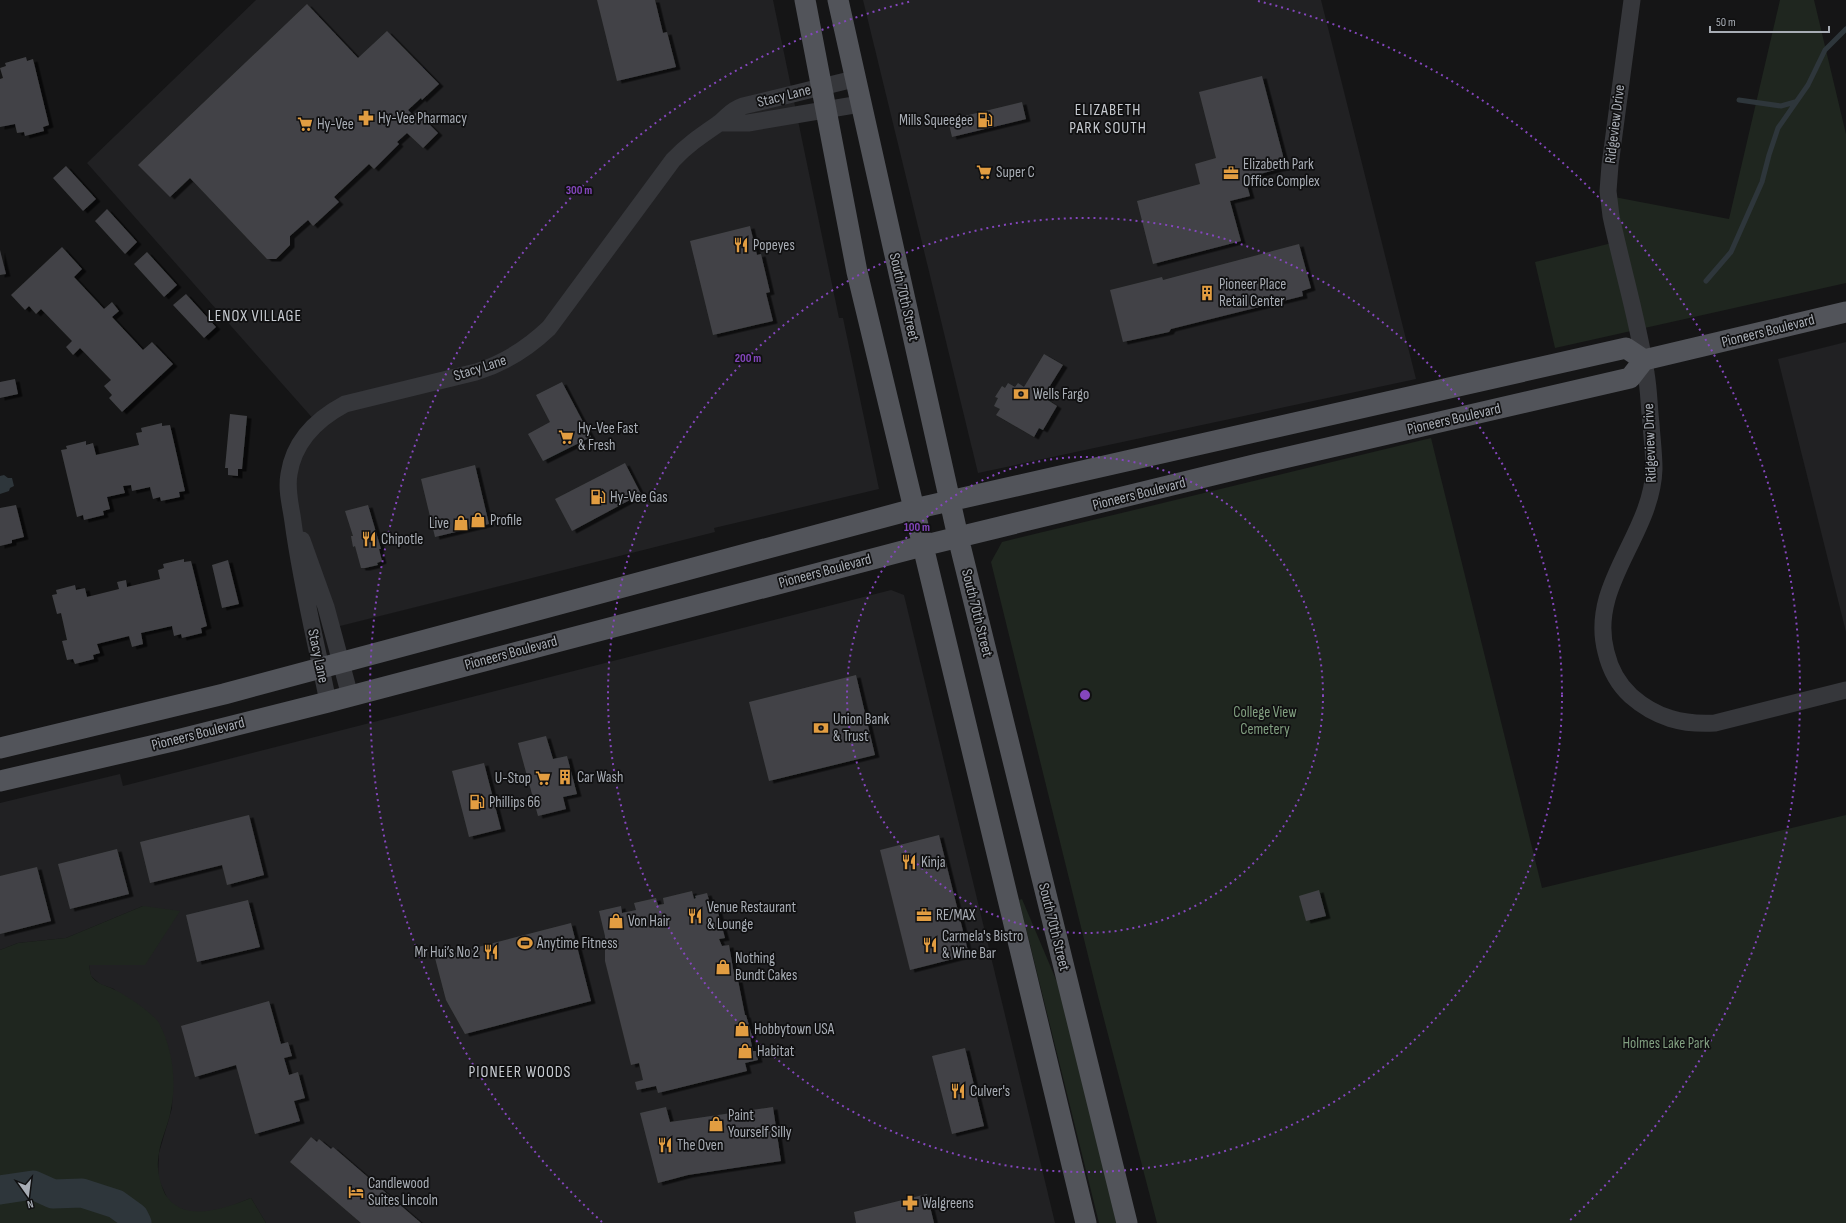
<svg xmlns="http://www.w3.org/2000/svg" width="1846" height="1223" font-family="'Sofia Sans Condensed',sans-serif">
  <style>
    .built { fill: #212123 }
    .green { fill: #1f261f }
    .water { fill: #2e363b }
    .lines { fill: none; stroke-linecap: round; stroke-linejoin: round }
    .stream { stroke: #2e363b; stroke-width: 5 }
    .river { stroke: #2e363b; stroke-width: 29 }
    .building { fill: #424346; filter: url(#shadow) }
    .minor { stroke: #36373b; stroke-width: 17 }
    .major { stroke: #52545a; stroke-width: 21 }
    .ring { fill: none; stroke: #8446bd; stroke-width: 2; stroke-dasharray: 2 4 }
    .labels { text-anchor: middle; dominant-baseline: central; stroke-width: 3.5; stroke-linejoin: round; paint-order: stroke }
    .street-label { font-size: 15px; fill: #a8adb5; stroke: #101011 }
    .poi-label { font-size: 15px; fill: #a8adb5; stroke: #101011; text-anchor: start }
    .park-label { font-size: 15px; fill: #819f80; stroke: #101011 }
    .neighbourhood-label { font-size: 16px; letter-spacing: 1px; fill: #c8ccd2; stroke: #101011 }
    .centre { fill: #8446bd; stroke: #101011; stroke-width: 2 }
    .ring-label { font-size: 12px; text-anchor: middle; font-weight: bold; fill: #8446bd; stroke: #101011; stroke-width: 3.5; stroke-linejoin: round; paint-order: stroke }
  </style>
  <defs>
    <filter id="shadow"><feDropShadow dx="4.5" dy="2.5" stdDeviation="0" flood-color="#0009"/></filter>
  </defs>
  <rect width="100%" height="100%" fill="#151516"/>
  <path class="built" d="M256,0H773L839,318H843L879,489L714,528L715,532L332,628L287,494L316,422L87,163Z
    M863,0H1321L1416,379L978,473Z
    M1846,342V632L1778,359Z
    M891,590L904,595L1055,1223H266L251,1198L207,1216H185L170,1204L158,1178L159,1153L172,1108L173,1078L114,989L100,984L91,976L89,965H145L143,906L66,938L18,943L0,950V803L120,774L123,786Z"/>
  <path class="green" d="M1780,0H1814L1846,134V283L1555,348L1535,262L1616,242L1609,196L1729,219Z
    M1431,438L1542,888L1846,815V1223H1157L1098,996L991,562L1002,542Z
    M1022,899L1060,989L1118,1223H1099L1019,900Z
    M143,906L180,911L145,965H89C90,969 90,974 92,977C97,984 105,985 113,989C124,994 152,1012 159,1023C172,1047 177,1081 171,1109C169,1124 161,1138 159,1153C156,1168 159,1180 165,1194C183,1223 221,1210 251,1198L266,1223H0V950L18,943L66,938Z"/>
  <path class="water" d="M4,475L8,478H12L14,486L10,488L9,491L0,494V476Z"/>
  <g class="lines">
    <path class="stream" d="M1739,100L1781,106L1795,102
      M1706,281L1731,252L1762,182L1769,155L1778,128L1808,85L1825,50L1846,29"/>
    <path class="river" d="M0,1190L33,1185L53,1194L82,1193L116,1204L134,1217L137,1223"/>
  </g>
  <path class="building" d="M597,0H655L663,33L667,32L676,67L617,81Z
    M307,4L358,58L387,31L439,84L422,100L421,98L408,110L413,115L417,112L438,133L423,148L407,133L397,142L399,144L374,169L369,164L334,197L339,202L313,226L308,220L290,236V245L276,259H267L190,178L170,197L138,165Z
    M26,57L27,61L33,59L49,125L43,127L44,131L25,136L24,132L17,133L15,124L0,127V79L3,78L0,68L6,66L5,63Z
    M1262,76L1286,167L1245,178L1250,196L1230,201L1241,241L1153,264L1137,201L1200,184L1195,164L1216,158L1199,92Z
    M1022,102L1026,119L952,137L948,120Z
    M66,166L96,199L83,211L53,178Z
    M107,209L137,242L125,254L95,221Z
    M750,226L757,255L761,254L770,292L766,293L773,321L713,335L690,241Z
    M1299,244L1311,288L1302,291L1303,296L1171,329L1169,332L1123,342L1110,290L1162,277L1163,280Z
    M62,247L82,269L74,277L104,309L112,302L119,311L112,317L143,350L152,342L173,364L122,412L109,398L112,395L104,386L111,380L80,348L73,355L66,347L72,341L41,309L36,314L29,306L25,310L11,295Z
    M0,250L6,274L0,275Z
    M147,252L177,285L164,297L134,264Z
    M186,294L216,327L204,338L173,305Z
    M1044,354L1063,365L1043,397L1057,406L1043,430L1039,428L1034,437L996,415L1000,409L994,406L998,398L995,397L1002,386L1005,388L1008,383L1015,387L1018,383L1024,387Z
    M15,379L18,394L0,398V382Z
    M562,382L591,437L543,461L528,434L550,422L536,395Z
    M230,414L247,416L242,469H238V476L228,475V468H225Z
    M162,423V426L170,425L185,491L179,492L180,497L161,501L160,497L153,499L150,487L132,491L131,485L123,486L125,493L107,497L110,509L103,511L104,515L84,520L83,515L77,517L61,450L67,449L66,446L86,441V445L93,443L96,455L139,445L136,433L142,432L141,428Z
    M625,463L641,494L572,531L555,499Z
    M475,465L489,524L435,537L421,479Z
    M16,505L24,537L12,540V543L0,546V508Z
    M368,505L381,549H379L382,561L377,563L378,565L365,568H361L355,546L353,547L351,536H353L345,511Z
    M184,559V562L191,561L207,626L201,628L202,633L182,638L181,634L174,636L172,626L141,633L143,644L132,647L129,636L97,644L100,653L93,655L94,659L75,664L73,659L67,660L62,641L67,640L61,613L57,614L52,595L57,594L56,590L75,585L76,590L85,588L87,597L119,589L117,582L126,580L127,587L160,579L158,570L164,568L163,564Z
    M228,560L239,604L222,608L212,565Z
    M856,675L875,755L769,781L749,702Z
    M546,736L553,759L567,756L577,794L563,797L566,809L538,816L518,743Z
    M484,763L501,829L469,837L452,771Z
    M249,815L264,875L227,885L222,865L150,883L140,842Z
    M939,835L969,955L910,970L880,850Z
    M117,849L129,894L70,909L58,864Z
    M37,867L51,921L0,934V876Z
    M1319,890L1326,916L1306,921L1299,896Z
    M692,891L694,899L696,898L695,896L707,893L711,907L716,905L725,938L719,939L722,946L729,945L735,980H738L745,1015H746L752,1036L750,1037L753,1051H756L758,1060L745,1063L747,1071L658,1093L656,1086L637,1090L635,1082L643,1080L639,1063L631,1065L605,961V936L599,911L621,906L622,913L636,910L634,903L656,898L658,905L664,904L663,898Z
    M248,900L260,947L197,962L186,915Z
    M571,923L591,1001L465,1034L446,1000L435,958Z
    M269,1001L281,1044L288,1042L292,1056L284,1058L289,1075L298,1072L305,1098L294,1101L300,1121L255,1134L236,1065L195,1077L181,1026Z
    M965,1048L984,1126L952,1134L932,1056Z
    M666,1107L670,1122L773,1107L781,1161L688,1175L658,1183L640,1113Z
    M311,1137L317,1142L319,1139L331,1149L333,1147L421,1223H361L290,1162Z
    M927,1194L934,1223H856L854,1212Z"/>
  <g class="lines">
    <path class="minor" d="M1632,0L1610,165L1608,191L1611,216C1622,268 1638,320 1646,373C1649,390 1649,407 1651,424C1652,439 1654,454 1654,469C1652,535 1588,585 1606,652C1610,669 1619,685 1631,696C1656,718 1683,725 1715,723L1846,690
      M719,123H748L860,104
      M302,540L326,607L350,696
      M328,702C316,642 301,583 293,522C291,506 286,491 289,474C294,441 317,419 345,404L476,372C505,363 527,349 549,328L673,160C687,145 702,135 718,124C729,116 729,111 743,106L854,79"/>
    <path class="major" d="M805,0L857,272L1086,1223
      M838,0L958,537L1127,1223
      M0,748L224,694L914,509L1626,348L1644,360
      M0,781L177,740L328,702L922,546L1258,464L1630,378L1644,360L1846,312"/>
  </g>
  <g class="ring">
    <circle cx="1085" cy="695" r="238"/>
    <circle cx="1085" cy="695" r="477"/>
    <path d="M602 1222A715 715 0 0 1 912 1M1258 1A715 715 0 0 1 1568 1222"/>
  </g>
  <defs>
    <g id="pharmacy-bare" transform="scale(1.2)"><path d="M-2-6h4v4h4v4h-4v4h-4v-4h-4v-4h4Z" fill="#e29d41" stroke="#101011" stroke-width="2.5" paint-order="stroke"/></g>
    <g id="fuel-bare" transform="scale(1.2)"><path d="M-5.5-6h7V0h2V4h1.3V-2.5L3-4.5l.8-.8L6-3V5H2.5V1h-1V6h-7ZM-4.2-4.7v3.2H.2V-4.7Z" fill="#e29d41" stroke="#101011" stroke-width="2.5" paint-order="stroke"/></g>
    <g id="supermarket-bare" transform="scale(1.2)"><path d="M-6-5.5h2.5l.6 2H6L4.5 2H-2.5L-4.4-4H-6ZM-1.5 3.2a1.3 1.3 0 1 0 .1 0ZM3 3.2a1.3 1.3 0 1 0 .1 0Z" fill="#e29d41" stroke="#101011" stroke-width="2.5" paint-order="stroke"/></g>
    <g id="office-bare" transform="scale(1.2)"><path d="M-6-3h4V-5.5h4V-3h4V5H-6ZM-1-4.5V-3h2v-1.5ZM-6 0V1H6V0Z" fill="#e29d41" stroke="#101011" stroke-width="2.5" paint-order="stroke"/></g>
    <g id="restaurant-bare" transform="scale(1.2)"><path d="M-5-6h1v4h1v-4h1v4h1v-4h1v5L-1.5 .5V6h-2V.5L-5-1ZM5-6V6H3V1.5H1.5Q1.5-4 5-6Z" fill="#e29d41" stroke="#101011" stroke-width="2.5" paint-order="stroke"/></g>
    <g id="building-bare" transform="scale(1.2)"><path d="M-4-6H4V6H1V3H-1V6H-4ZM-2.5-4.3h1.7v1.8h-1.7ZM.8-4.3h1.7v1.8H.8ZM-2.5-1h1.7V.8h-1.7ZM.8-1h1.7V.8H.8Z" fill="#e29d41" stroke="#101011" stroke-width="2.5" paint-order="stroke"/></g>
    <g id="bank-bare" transform="scale(1.2)"><path d="M-6-4H6V4H-6ZM0-2.3a2.3 2.3 0 1 0 0 4.6a2.3 2.3 0 1 0 0-4.6Z" fill="#e29d41" stroke="#101011" stroke-width="2.5" paint-order="stroke"/></g>
    <g id="shop-bare" transform="scale(1.2)"><path d="M-5-2.5h2.3a2.7 3.5 0 0 1 5.4 0H5L5.5 6h-11ZM-1.5-2.5h3a1.5 2.3 0 0 0-3 0Z" fill="#e29d41" stroke="#101011" stroke-width="2.5" paint-order="stroke"/></g>
    <g id="stadium-bare" transform="scale(1.2)"><path d="M0-5a6.5 5 0 1 0 0 10a6.5 5 0 1 0 0-10ZM-3.5-1.8h7v3.6h-7Z" fill="#e29d41" stroke="#101011" stroke-width="2.5" paint-order="stroke"/></g>
    <g id="hotel-bare" transform="scale(1.2)"><path d="M-6-4.5h1.5V1H6V5H4.5V3h-9V5H-6ZM-4 0a1.8 1.8 0 1 1 3.6 0ZM.5 0V-2.5h3Q6-2.5 6 0Z" fill="#e29d41" stroke="#101011" stroke-width="2.5" paint-order="stroke"/></g>
  </defs>
  <g fill-rule="evenodd">
    <use href="#pharmacy-bare" x="366" y="118"/>
    <use href="#fuel-bare" x="985" y="120"/>
    <use href="#supermarket-bare" x="305" y="124"/>
    <use href="#supermarket-bare" x="984" y="172"/>
    <use href="#office-bare" x="1231" y="173"/>
    <use href="#restaurant-bare" x="741" y="245"/>
    <use href="#building-bare" x="1207" y="293"/>
    <use href="#bank-bare" x="1021" y="394"/>
    <use href="#supermarket-bare" x="566" y="437"/>
    <use href="#fuel-bare" x="598" y="497"/>
    <use href="#shop-bare" x="478" y="520"/>
    <use href="#shop-bare" x="461" y="523"/>
    <use href="#restaurant-bare" x="369" y="539"/>
    <use href="#bank-bare" x="821" y="728"/>
    <use href="#building-bare" x="565" y="777"/>
    <use href="#supermarket-bare" x="543" y="778"/>
    <use href="#fuel-bare" x="477" y="802"/>
    <use href="#restaurant-bare" x="909" y="862"/>
    <use href="#office-bare" x="924" y="915"/>
    <use href="#restaurant-bare" x="695" y="916"/>
    <use href="#shop-bare" x="616" y="921"/>
    <use href="#stadium-bare" x="525" y="943"/>
    <use href="#restaurant-bare" x="930" y="945"/>
    <use href="#restaurant-bare" x="491" y="952"/>
    <use href="#shop-bare" x="723" y="967"/>
    <use href="#shop-bare" x="742" y="1029"/>
    <use href="#shop-bare" x="745" y="1051"/>
    <use href="#restaurant-bare" x="958" y="1091"/>
    <use href="#shop-bare" x="716" y="1124"/>
    <use href="#restaurant-bare" x="665" y="1145"/>
    <use href="#hotel-bare" x="356" y="1192"/>
    <use href="#pharmacy-bare" x="910" y="1203"/>
  </g>
  <g class="labels">
    <g class="street-label">
      <text transform="translate(784 96) rotate(-14)">Stacy Lane</text>
      <text transform="translate(1615 124) rotate(-83)">Ridgeview Drive</text>
      <text transform="translate(904 297) rotate(77)">South 70th Street</text>
      <text transform="translate(1768 331) rotate(-14)">Pioneers Boulevard</text>
      <text transform="translate(480 368) rotate(-18)">Stacy Lane</text>
      <text transform="translate(1454 419) rotate(-13)">Pioneers Boulevard</text>
      <text transform="translate(1650 443) rotate(-92)">Ridgeview Drive</text>
      <text transform="translate(1139 494) rotate(-14)">Pioneers Boulevard</text>
      <text transform="translate(825 571) rotate(-15)">Pioneers Boulevard</text>
      <text transform="translate(977 613) rotate(76)">South 70th Street</text>
      <text transform="translate(511 653) rotate(-15)">Pioneers Boulevard</text>
      <text transform="translate(318 656) rotate(78)">Stacy Lane</text>
      <text transform="translate(198 734) rotate(-14)">Pioneers Boulevard</text>
      <text transform="translate(1054 927) rotate(76)">South 70th Street</text>
    </g>
    <g class="poi-label">
      <text x="378" y="118">Hy-Vee Pharmacy</text>
      <text x="973" y="120" text-anchor="end">Mills Squeegee</text>
      <text x="317" y="124">Hy-Vee</text>
      <text x="1243" y="164">Elizabeth Park<tspan x="1243" dy="17">Office Complex</tspan></text>
      <text x="996" y="172">Super C</text>
      <text x="753" y="245">Popeyes</text>
      <text x="1219" y="284">Pioneer Place<tspan x="1219" dy="17">Retail Center</tspan></text>
      <text x="1033" y="394">Wells Fargo</text>
      <text x="578" y="428">Hy-Vee Fast<tspan x="578" dy="17">&amp; Fresh</tspan></text>
      <text x="610" y="497">Hy-Vee Gas</text>
      <text x="490" y="520">Profile</text>
      <text x="449" y="523" text-anchor="end">Live</text>
      <text x="381" y="539">Chipotle</text>
      <text x="833" y="719">Union Bank<tspan x="833" dy="17">&amp; Trust</tspan></text>
      <text x="577" y="777">Car Wash</text>
      <text x="531" y="778" text-anchor="end">U-Stop</text>
      <text x="489" y="802">Phillips 66</text>
      <text x="921" y="862">Kinja</text>
      <text x="707" y="907">Venue Restaurant<tspan x="707" dy="17">&amp; Lounge</tspan></text>
      <text x="936" y="915">RE/MAX</text>
      <text x="628" y="921">Von Hair</text>
      <text x="942" y="936">Carmela's Bistro<tspan x="942" dy="17">&amp; Wine Bar</tspan></text>
      <text x="537" y="943">Anytime Fitness</text>
      <text x="479" y="952" text-anchor="end">Mr Hui’s No 2</text>
      <text x="735" y="958">Nothing<tspan x="735" dy="17">Bundt Cakes</tspan></text>
      <text x="754" y="1029">Hobbytown USA</text>
      <text x="757" y="1051">Habitat</text>
      <text x="970" y="1091">Culver's</text>
      <text x="728" y="1115">Paint<tspan x="728" dy="17">Yourself Silly</tspan></text>
      <text x="677" y="1145">The Oven</text>
      <text x="368" y="1183">Candlewood<tspan x="368" dy="17">Suites Lincoln</tspan></text>
      <text x="922" y="1203">Walgreens</text>
    </g>
    <g class="park-label">
      <text x="1265" y="712">College View<tspan x="1265" dy="17">Cemetery</tspan></text>
      <text x="1666" y="1043">Holmes Lake Park</text>
    </g>
    <g class="neighbourhood-label">
      <text x="1108" y="110">ELIZABETH<tspan x="1108" dy="18">PARK SOUTH</tspan></text>
      <text x="255" y="316">LENOX VILLAGE</text>
      <text x="520" y="1072">PIONEER WOODS</text>
    </g>
  </g>
  <circle cx="1085" cy="695" r="6" class="centre"/>
  <g class="ring-label">
    <text x="579" y="194">300 m</text>
    <text x="748" y="362">200 m</text>
    <text x="917" y="531">100 m</text>
  </g>
  <g transform="translate(28 1195) rotate(166)" stroke="#101011" stroke-width="3" paint-order="stroke">
  <path d="M0-3L7 15L0 10L-7 15Z" fill="#a8adb5"/>
  <text y="-6" font-size="11" font-weight="bold" text-anchor="middle" fill="#a8adb5">N</text>
  </g>
  <path d="M1710 26v6h119v-6" fill="none" stroke="#a8adb5" stroke-width="2"/>
  <text x="1716" y="26" font-size="12" fill="#a8adb5" stroke="#101011" stroke-width="3" paint-order="stroke">50 m</text>
</svg>
